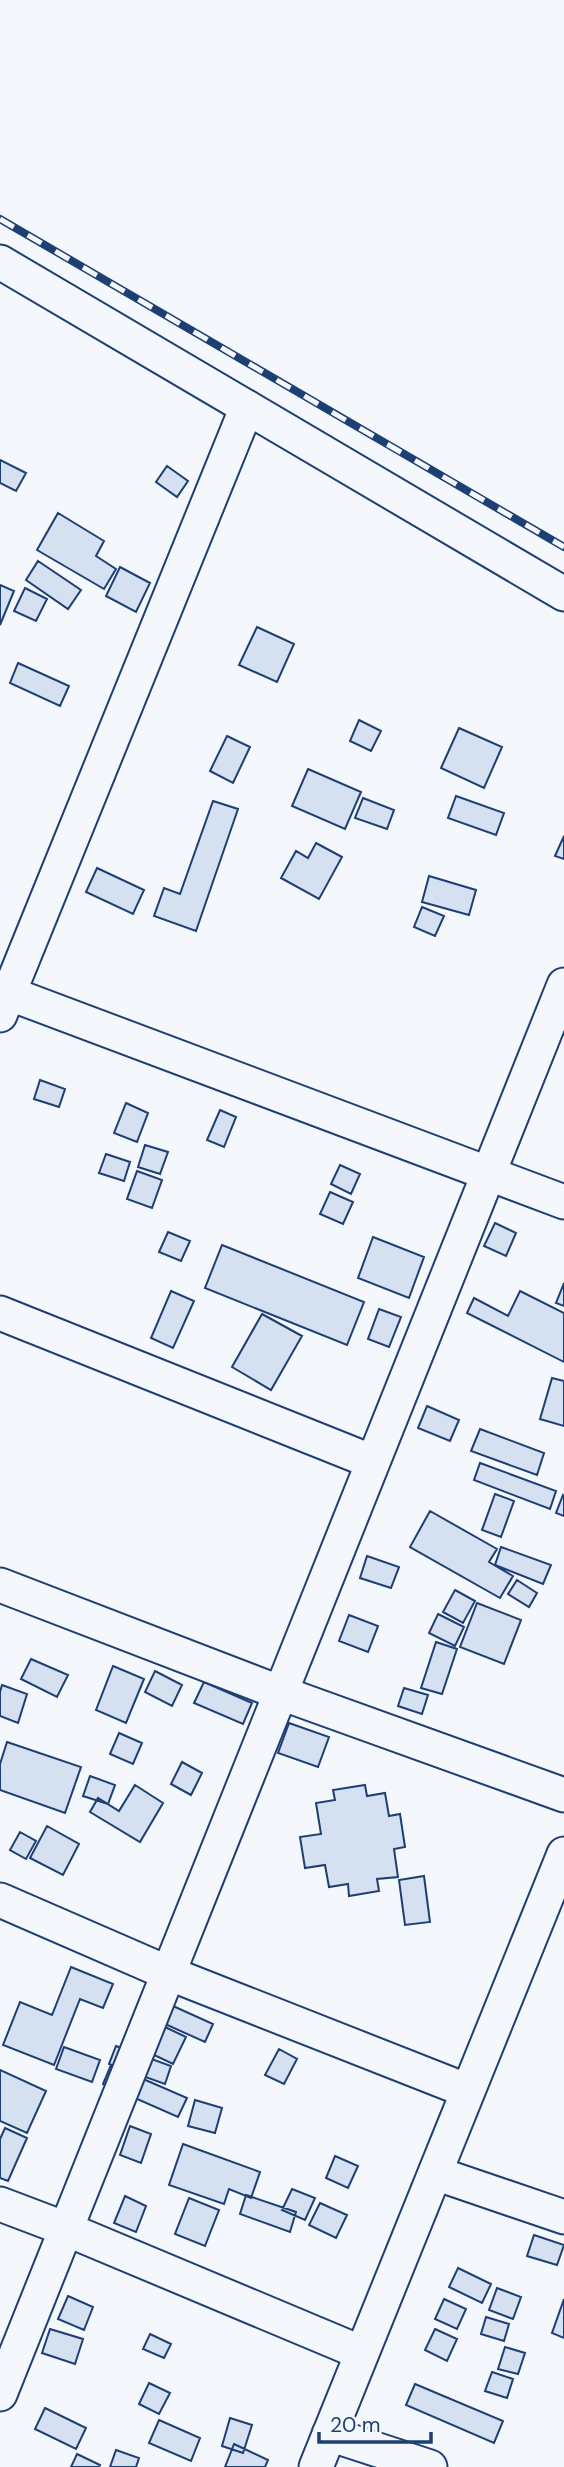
<svg xmlns="http://www.w3.org/2000/svg" width="564" height="2467" font-family="'DM Sans',sans-serif">
  <style>
    .building { fill: #d5e0f0; stroke: #1d3f73; stroke-width: 2 }
    .lines { fill: none; stroke-linecap: round; stroke-linejoin: round }
    .street-casing { stroke: #1d3f73; stroke-width: 37 }
    .street { stroke: #f4f7fb; stroke-width: 33 }
    .rail-casing { stroke: #1d3f73; stroke-width: 8 }
    .rail { stroke: #f4f7fb; stroke-width: 5; stroke-dasharray: 16; stroke-linecap: butt }
  </style>
  <rect width="100%" height="100%" fill="#f4f7fb"/>
  <path class="building" d="M0,460L26,473L16,491L0,483Z
    M167,466L188,481L177,497L156,482Z
    M58,513L104,541L96,556L116,569L104,589L37,550Z
    M38,561L81,590L68,609L26,580Z
    M120,567L150,583L136,612L106,596Z
    M0,585L14,591L0,625Z
    M25,588L47,599L36,621L14,611Z
    M257,627L294,644L277,682L239,665Z
    M18,663L69,686L60,706L10,683Z
    M359,720L381,731L371,751L350,741Z
    M459,728L502,747L484,788L441,768Z
    M227,736L250,747L233,783L210,771Z
    M308,769L361,792L345,829L292,806Z
    M456,796L504,813L496,835L448,818Z
    M363,798L394,810L387,829L355,818Z
    M213,801L238,809L196,931L154,916L164,888L180,894Z
    M564,836V859L555,856Z
    M316,843L342,857L319,899L281,878L296,851L308,858Z
    M97,868L144,890L133,914L86,892Z
    M429,876L476,890L469,915L422,902Z
    M422,907L444,916L435,936L414,927Z
    M40,1080L65,1089L59,1107L34,1099Z
    M126,1103L148,1113L137,1142L114,1133Z
    M220,1110L236,1117L224,1147L207,1140Z
    M145,1145L168,1152L160,1174L138,1167Z
    M106,1154L130,1162L124,1181L99,1173Z
    M340,1165L360,1174L351,1194L331,1184Z
    M137,1171L162,1180L152,1208L127,1199Z
    M330,1192L353,1202L343,1224L320,1214Z
    M495,1223L516,1233L506,1256L484,1246Z
    M168,1232L190,1241L181,1261L159,1252Z
    M373,1237L424,1257L409,1298L358,1278Z
    M222,1245L364,1302L347,1345L205,1288Z
    M564,1283V1306L556,1303Z
    M171,1291L194,1301L173,1348L151,1338Z
    M520,1291L564,1313V1362L467,1313L474,1298L508,1316Z
    M379,1309L401,1317L389,1347L368,1339Z
    M262,1314L302,1336L271,1390L232,1367Z
    M552,1378L564,1381V1426L540,1419Z
    M427,1406L459,1420L450,1441L418,1428Z
    M480,1429L544,1453L537,1475L471,1451Z
    M480,1463L556,1491L550,1509L474,1480Z
    M495,1494L514,1501L501,1537L482,1530Z
    M563,1495L564,1496V1516L556,1513Z
    M430,1511L497,1549L489,1562L513,1576L500,1598L410,1547Z
    M501,1547L551,1565L543,1584L495,1565Z
    M367,1556L399,1567L391,1588L360,1578Z
    M517,1580L537,1593L529,1607L508,1594Z
    M455,1590L475,1601L463,1623L443,1612Z
    M477,1603L521,1620L504,1664L460,1647Z
    M438,1614L464,1627L455,1646L429,1633Z
    M349,1615L378,1626L368,1652L339,1641Z
    M436,1642L457,1649L442,1694L421,1688Z
    M31,1659L68,1675L57,1697L21,1679Z
    M113,1666L144,1679L126,1723L96,1710Z
    M155,1671L182,1685L172,1706L145,1692Z
    M204,1682L252,1703L243,1724L194,1703Z
    M2,1685L27,1694L18,1723L0,1716V1692Z
    M404,1688L428,1695L422,1714L398,1706Z
    M289,1723L329,1737L318,1767L278,1753Z
    M119,1733L142,1743L133,1764L110,1754Z
    M7,1742L81,1767L65,1813L0,1790V1764Z
    M182,1762L202,1773L191,1795L171,1784Z
    M90,1776L115,1785L108,1804L83,1796Z
    M135,1785L163,1803L140,1842L90,1812L98,1798L119,1811Z
    M365,1785L367,1796L385,1793L389,1816L400,1814L405,1847L394,1849L398,1877L377,1879L379,1891L349,1896L348,1884L329,1887L325,1865L305,1868L300,1837L321,1834L316,1803L335,1800L333,1790Z
    M47,1826L79,1844L63,1875L30,1858Z
    M20,1832L36,1841L26,1859L10,1850Z
    M424,1876L430,1922L405,1925L399,1880Z
    M71,1967L113,1984L103,2008L80,1999L54,2065L3,2045L20,2002L52,2015Z
    M173,2006L213,2024L205,2042L165,2024Z
    M165,2027L186,2037L173,2064L152,2054Z
    M116,2046L171,2066L165,2084L109,2064Z
    M64,2047L100,2060L92,2082L56,2069Z
    M279,2049L297,2059L284,2084L265,2075Z
    M111,2065L187,2098L178,2117L103,2084Z
    M0,2070L46,2091L27,2133L0,2121Z
    M195,2100L222,2108L215,2133L188,2126Z
    M130,2126L151,2134L141,2163L120,2155Z
    M5,2128L27,2138L8,2181L0,2178V2139Z
    M183,2144L260,2172L251,2198L229,2189L224,2204L169,2185Z
    M335,2156L358,2166L348,2188L326,2178Z
    M292,2189L315,2198L305,2220L282,2210Z
    M246,2195L296,2212L290,2232L240,2214Z
    M125,2196L146,2206L136,2232L114,2223Z
    M189,2198L219,2210L205,2246L175,2234Z
    M320,2203L347,2215L336,2238L309,2225Z
    M534,2235L564,2245L557,2265L527,2256Z
    M458,2268L491,2284L482,2303L449,2287Z
    M497,2288L521,2297L513,2319L489,2310Z
    M68,2296L93,2307L84,2330L58,2319Z
    M444,2299L466,2309L457,2329L435,2319Z
    M564,2299V2338L552,2333Z
    M486,2317L509,2324L504,2341L481,2334Z
    M50,2329L83,2339L75,2364L42,2353Z
    M435,2329L457,2339L447,2361L425,2350Z
    M150,2334L171,2344L164,2358L143,2349Z
    M505,2347L525,2353L518,2374L498,2369Z
    M492,2372L513,2379L507,2398L485,2391Z
    M149,2383L170,2393L159,2414L139,2404Z
    M415,2384L503,2421L494,2443L406,2405Z
    M45,2408L86,2428L76,2449L35,2429Z
    M230,2418L252,2425L243,2453L222,2446Z
    M159,2420L200,2438L191,2461L149,2443Z
    M234,2444L268,2460L265,2467H225Z
    M116,2450L139,2458L136,2467H110Z
    M77,2454L100,2465L99,2467H71Z"/>
  <g class="lines">
    <g class="street-casing">
      <path id="street" d="M0,262L564,594
        M0,990L564,1202
        M0,1015L247,407
        M0,1313L373,1462
        M0,1585L281,1693L564,1795
        M0,1900L168,1973L468,2091
        M435,2173L564,2217
        M0,2204L66,2229L362,2353
        M0,2394L564,985
        M329,2434L430,2467
        M316,2467L564,1854"/>
    </g>
    <use href="#street" class="street"/>
    <g class="rail-casing">
      <path id="rail" d="M0,219L564,547"/>
    </g>
    <use href="#rail" class="rail"/>
  </g>
  <path d="M319 2432v10h112v-10" fill="none" stroke="#1d3f73" stroke-width="3.5"/>
  <text x="330" y="2432" font-size="21" fill="#1d3f73" stroke="#f4f7fb" stroke-width="5" paint-order="stroke">20 m</text>
</svg>
